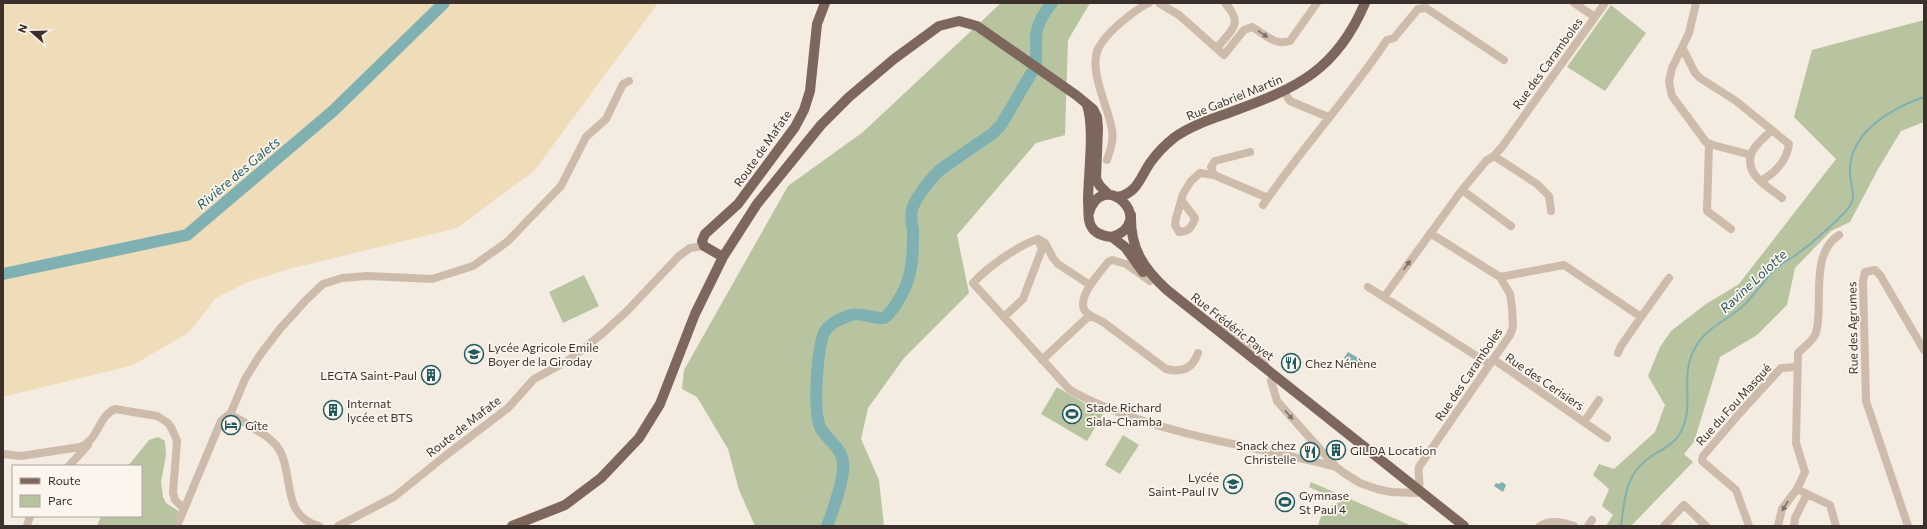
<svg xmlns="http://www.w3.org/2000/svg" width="1927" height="529" font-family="Commissioner,sans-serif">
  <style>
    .green { fill: #b8c4a0 }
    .sand { fill: #efdcb8 }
    .water { fill: #7fb0b2 }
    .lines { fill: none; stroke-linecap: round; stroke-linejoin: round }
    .stream { stroke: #7fb0b2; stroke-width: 2 }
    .river { stroke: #7fb0b2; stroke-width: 12 }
    .minor { stroke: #cdbbac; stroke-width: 8 }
    .major { stroke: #7d675c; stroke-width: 10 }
    .oneway { fill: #7d6f65 }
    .labels { text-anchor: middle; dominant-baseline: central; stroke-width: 3.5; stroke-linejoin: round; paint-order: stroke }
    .street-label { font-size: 12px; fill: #3b302b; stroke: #fbf5ee }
    .poi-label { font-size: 12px; fill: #3b302b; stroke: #fbf5ee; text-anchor: start }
    .water-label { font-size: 13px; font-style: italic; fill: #1f5a5e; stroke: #fbf5ee }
  </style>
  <rect width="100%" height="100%" fill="#f4ebe1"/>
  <path class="green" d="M1001,3H1090L1068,40L1065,135L1036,143L957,235L969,293L904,358L868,408L861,439L879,480L884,526H755L739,490L728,449L697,397L682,389L684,370L788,186L863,132Z
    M1611,5L1646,33L1605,91L1567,67Z
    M1924,20V122L1901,131L1878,169L1850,222L1831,231L1795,268L1787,305L1757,335L1720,357L1694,442L1684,454L1693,462L1631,526H1606L1613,515L1602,506L1609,489L1593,475L1599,464L1614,469L1655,432L1665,405L1648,376L1660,347L1671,331L1706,304L1739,284L1836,159L1794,117L1812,50Z
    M584,275L599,306L563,323L549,292Z
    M1057,387L1103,414L1087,441L1041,414Z
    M1123,435L1139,445L1120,474L1105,465Z
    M158,437L165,441L166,455L161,482L163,497L166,503L180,512L174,526H97L101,516H141V466H128L149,440Z
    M1311,482L1412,526H1318C1321,512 1328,505 1342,502L1309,487Z"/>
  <path class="sand" d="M3,3H658L534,171L457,228L289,269L248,282L216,298L188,333L133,365L3,397Z"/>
  <path class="water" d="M1348,352L1360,359L1356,366L1344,358Z
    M1502,482L1506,485L1503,492L1494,486L1496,483L1499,484Z"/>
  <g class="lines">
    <path class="stream" d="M1621,526C1625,496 1625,473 1653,455C1662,449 1673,445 1679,435C1697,406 1678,378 1695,348C1705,328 1726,321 1742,307C1755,295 1764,280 1776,268C1782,263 1790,259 1796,255C1813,242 1830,228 1844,213C1860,197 1850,190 1850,172C1849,132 1892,108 1924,97"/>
    <path class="river" d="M3,274L187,235L333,111L444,3
      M827,526C833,510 845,479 843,462C842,448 826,439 820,427C813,411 817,350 824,333C828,324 842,318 851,315C862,312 873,319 884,318C892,313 896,304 901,296C913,275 913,255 913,231C912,224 910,216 912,209C916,197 931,178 941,169L992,134L1001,125L1035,67C1037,56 1036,48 1036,38C1036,26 1044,12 1052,3"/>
    <path class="minor" d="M1159,3L1179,15L1224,55L1244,30L1252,27C1265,34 1274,46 1290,41L1317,3
      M1574,3L1595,17
      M1696,3L1689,33L1672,68L1669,82L1672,96L1706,142L1713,145L1751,155
      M1217,48C1232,29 1244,24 1225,3
      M1683,49L1695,73L1700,78L1736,101L1789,144C1787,161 1774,174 1760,181
      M1284,92L1290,101L1328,117
      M1771,131C1765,137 1753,146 1751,155C1745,176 1769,187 1782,198
      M1709,144L1707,211L1731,229
      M1494,156L1537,184L1549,196L1551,211
      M1107,160C1110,150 1114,141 1112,130C1109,108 1087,69 1099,47C1109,30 1129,15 1146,4L1149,3
      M1214,175L1211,167L1215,161L1250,152
      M1462,190L1511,226
      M1182,201L1195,218C1192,227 1189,232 1179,232L1175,225L1176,218L1183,194L1191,181L1200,173L1214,175L1268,198
      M1263,205C1302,148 1349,97 1387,40L1394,38L1418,9L1426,8L1504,60
      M1500,277L1564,265L1641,317L1669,278
      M1150,281L1126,264L1112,260L1108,262C1100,273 1076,297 1085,311C1090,317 1097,318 1103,322L1166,369C1182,373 1193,368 1198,353
      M1090,285L1058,264L1053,258L1045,243L1038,239C1017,246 988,267 973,283L1069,389C1084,399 1101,405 1118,412C1188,439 1264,448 1336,467
      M1368,287L1489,364
      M1384,297L1462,190L1486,161L1494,156L1502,147L1605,3
      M1004,317L1023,299L1042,249L1038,239
      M1210,325L1220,323L1263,355L1265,358V367
      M1618,353L1621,346L1641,317
      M1493,359L1607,438
      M1042,360L1090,315
      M1274,375L1271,381L1277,401L1336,467L1344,473L1360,483L1377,489L1391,492L1416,493C1423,485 1417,477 1419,467L1510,335L1513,327L1512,308L1510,294L1500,277L1430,233
      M230,415L245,379L260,355L279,330L306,300L323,284L342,278L367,276L432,279L473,266L507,242L561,186L586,137L606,119L623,84L629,81
      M1584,422L1599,400
      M3,454L21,456L80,447C99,440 98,416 115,409L157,416L168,423L172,429L177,441L173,493L175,500L184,509
      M69,466L88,445
      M27,526L30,516
      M177,526L221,421L228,415C237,416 245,423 253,428C263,434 274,440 280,451C294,477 281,516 319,526
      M338,526L394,497L445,456L508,408L534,379L569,360L603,333L627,311L679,256L690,248L704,246
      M1540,526C1550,519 1563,522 1574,526
      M1588,526L1592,520
      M1664,526L1684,505L1706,526
      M1749,526L1736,490L1702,461L1703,456L1739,414L1781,368L1797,367
      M1778,526L1782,509L1797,489
      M1794,526L1795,518L1807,494
      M1836,526L1830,505L1797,489L1805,472L1796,443L1798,353C1803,348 1814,340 1816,333C1824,304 1809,254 1839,235
      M1908,526L1866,401L1863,281L1865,272L1875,270L1880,275L1924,350"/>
    <path class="major" d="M1087,105C1095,128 1088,175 1088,202C1089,210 1087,219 1091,226C1095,234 1103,236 1112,237C1159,221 1102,167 1089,213
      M1118,197C1137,193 1140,178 1150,163C1157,153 1166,144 1175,137C1192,125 1212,119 1231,112C1297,88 1336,71 1365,3
      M1131,215C1130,248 1143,268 1167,290L1464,526
      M1112,237L1125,247L1143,272
      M723,257L704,246L702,241L705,234L738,204L795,127L804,110L810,91L817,24L825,3
      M512,526L565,505L601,478L639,438L660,404L695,314L723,257L757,204L821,125L849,97L894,59L939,26L959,21L977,26L1076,95L1093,109L1097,117L1098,128L1096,179L1100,186L1109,195"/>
  </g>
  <defs><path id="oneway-solid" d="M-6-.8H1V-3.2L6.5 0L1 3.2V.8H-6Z"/></defs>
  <g class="oneway">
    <use href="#oneway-solid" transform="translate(1263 34) rotate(35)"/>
    <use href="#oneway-solid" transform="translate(1407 265) rotate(-54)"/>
    <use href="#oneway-solid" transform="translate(1289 415) rotate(49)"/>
    <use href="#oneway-solid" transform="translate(1785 506) rotate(121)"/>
  </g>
  <defs>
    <g id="school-ring" transform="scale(1)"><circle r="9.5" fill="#fbf5ee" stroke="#1f5a5e" stroke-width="1.5"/><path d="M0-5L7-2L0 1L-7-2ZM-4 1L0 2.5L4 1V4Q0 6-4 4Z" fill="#1f5a5e"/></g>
    <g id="restaurant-ring" transform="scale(1)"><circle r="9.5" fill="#fbf5ee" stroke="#1f5a5e" stroke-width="1.5"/><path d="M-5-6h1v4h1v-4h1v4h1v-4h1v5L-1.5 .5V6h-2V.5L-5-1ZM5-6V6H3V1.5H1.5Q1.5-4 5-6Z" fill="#1f5a5e"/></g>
    <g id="building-ring" transform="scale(1)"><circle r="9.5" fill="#fbf5ee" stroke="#1f5a5e" stroke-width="1.5"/><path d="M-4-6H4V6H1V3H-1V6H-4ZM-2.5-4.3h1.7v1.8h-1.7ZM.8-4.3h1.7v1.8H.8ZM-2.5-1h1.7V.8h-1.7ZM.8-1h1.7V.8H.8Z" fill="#1f5a5e"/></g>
    <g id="stadium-ring" transform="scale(1)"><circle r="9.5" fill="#fbf5ee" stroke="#1f5a5e" stroke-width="1.5"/><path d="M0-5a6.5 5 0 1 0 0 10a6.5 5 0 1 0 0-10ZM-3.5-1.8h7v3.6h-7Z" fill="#1f5a5e"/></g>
    <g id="hotel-ring" transform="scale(1)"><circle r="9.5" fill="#fbf5ee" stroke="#1f5a5e" stroke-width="1.5"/><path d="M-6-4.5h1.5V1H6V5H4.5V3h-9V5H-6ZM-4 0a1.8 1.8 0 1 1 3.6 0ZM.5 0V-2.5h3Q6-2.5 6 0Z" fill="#1f5a5e"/></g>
  </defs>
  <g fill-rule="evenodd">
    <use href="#school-ring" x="474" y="354"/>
    <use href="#restaurant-ring" x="1291" y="363"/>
    <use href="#building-ring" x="431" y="375"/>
    <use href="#building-ring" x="333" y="410"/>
    <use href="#stadium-ring" x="1072" y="414"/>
    <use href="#hotel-ring" x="231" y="425"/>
    <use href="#building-ring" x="1336" y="450"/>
    <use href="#restaurant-ring" x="1310" y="452"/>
    <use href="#school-ring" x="1233" y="484"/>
    <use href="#stadium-ring" x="1285" y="502"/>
  </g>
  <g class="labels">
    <g class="street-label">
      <text transform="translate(1547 63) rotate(-54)">Rue des Caramboles</text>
      <text transform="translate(1234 97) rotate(-22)">Rue Gabriel Martin</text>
      <text transform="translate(762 148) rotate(-55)">Route de Mafate</text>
      <text transform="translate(1233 326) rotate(38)">Rue Frédéric Payet</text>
      <text transform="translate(1852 328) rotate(-91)">Rue des Agrumes</text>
      <text transform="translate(1468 374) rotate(-56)">Rue des Caramboles</text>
      <text transform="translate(1545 381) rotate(34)">Rue des Cerisiers</text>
      <text transform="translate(1733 404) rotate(-48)">Rue du Fou Masqué</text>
      <text transform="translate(463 426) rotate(-38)">Route de Mafate</text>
    </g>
    <g class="poi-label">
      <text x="488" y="347">Lycée Agricole Emile<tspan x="488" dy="14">Boyer de la Giroday</tspan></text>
      <text x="1305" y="363">Chez Nénène</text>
      <text x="417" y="375" text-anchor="end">LEGTA Saint-Paul</text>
      <text x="347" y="403">Internat<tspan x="347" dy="14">lycée et BTS</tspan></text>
      <text x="1086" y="407">Stade Richard<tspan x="1086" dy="14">Siala-Chamba</tspan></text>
      <text x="245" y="425">Gîte</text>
      <text x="1296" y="445" text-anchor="end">Snack chez<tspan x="1296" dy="14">Christelle</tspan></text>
      <text x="1350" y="450">GILDA Location</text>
      <text x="1219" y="477" text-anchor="end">Lycée<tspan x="1219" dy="14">Saint-Paul IV</tspan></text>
      <text x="1299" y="495">Gymnase<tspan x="1299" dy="14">St Paul 4</tspan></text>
    </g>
    <g class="water-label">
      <text transform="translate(238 173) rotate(-40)">Rivière des Galets</text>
      <text transform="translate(1753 281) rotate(-43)">Ravine Lolotte</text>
    </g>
  </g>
  <rect width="1927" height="529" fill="none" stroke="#3b302b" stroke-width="8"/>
  <rect x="12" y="465" width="130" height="52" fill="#fbf5ee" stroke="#aea6a0"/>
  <rect x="20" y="478" width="20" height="6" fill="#7d675c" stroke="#aea6a0"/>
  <text x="48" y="485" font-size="12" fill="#3b302b">Route</text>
  <rect x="20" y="495" width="20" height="12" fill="#b8c4a0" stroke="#aea6a0"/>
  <text x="48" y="505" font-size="12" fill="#3b302b">Parc</text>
  <g transform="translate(32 32) rotate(290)" stroke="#fbf5ee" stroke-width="3" paint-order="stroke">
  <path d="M0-3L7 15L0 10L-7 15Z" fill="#3b302b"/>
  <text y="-6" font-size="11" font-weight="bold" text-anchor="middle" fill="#3b302b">N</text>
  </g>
</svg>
